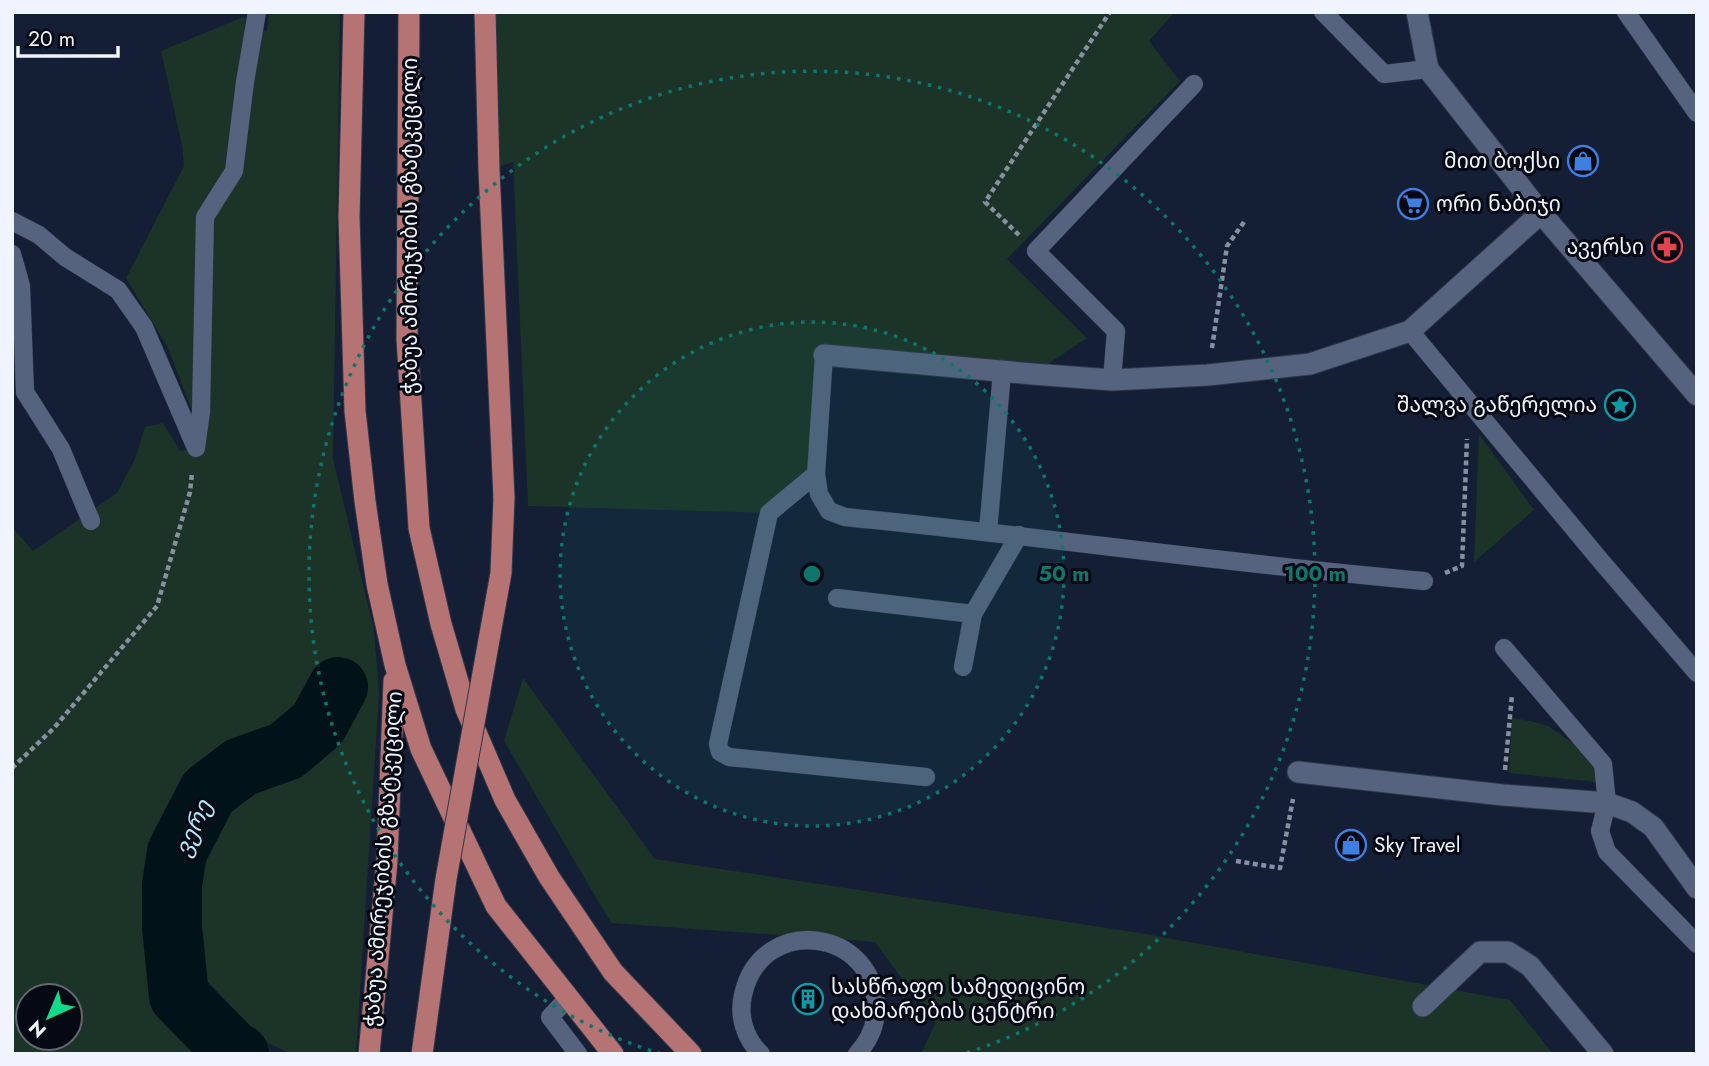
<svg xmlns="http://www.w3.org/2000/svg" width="1709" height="1066" font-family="Jost,'Noto Sans Georgian',sans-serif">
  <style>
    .green { fill: #1c3327; fill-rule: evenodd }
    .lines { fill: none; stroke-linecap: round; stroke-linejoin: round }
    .river { stroke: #011218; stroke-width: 60 }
    .service-casing { stroke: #313649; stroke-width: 19 }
    .minor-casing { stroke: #313649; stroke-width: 23 }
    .primary-casing { stroke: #313649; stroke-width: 23 }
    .path { stroke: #8890a0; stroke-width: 4.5; stroke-dasharray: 5 3.5; stroke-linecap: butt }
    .service { stroke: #56637f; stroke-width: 18 }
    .minor { stroke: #56637f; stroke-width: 21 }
    .primary { stroke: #b57374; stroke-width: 21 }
    .primary-bridge-casing { stroke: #313649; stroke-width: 23; stroke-linecap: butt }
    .primary-bridge { stroke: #b57374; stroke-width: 21 }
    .ring { fill: none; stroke: #0f766e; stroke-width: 3.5; stroke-dasharray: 3.5 7 }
    .labels { text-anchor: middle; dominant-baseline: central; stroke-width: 6; stroke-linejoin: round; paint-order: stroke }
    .poi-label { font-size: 21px; fill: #eff4fe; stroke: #050913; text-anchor: end }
    .street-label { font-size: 21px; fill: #eff4fe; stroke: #050913 }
    .water-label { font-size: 23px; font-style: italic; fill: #b0e8fb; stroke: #050913 }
    .centre { fill: #0f766e; stroke: #050913; stroke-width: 3.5 }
    .ring-label { font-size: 21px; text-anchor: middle; font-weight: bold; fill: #0f766e; stroke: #050913; stroke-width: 6; stroke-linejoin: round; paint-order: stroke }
  </style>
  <rect width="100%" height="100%" fill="#141e35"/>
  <path class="green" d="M269,12H340L333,459L374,630L379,694L356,1054H292L243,1032L207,987L193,940L187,871L197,828L221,793L243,774L309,755L343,719L363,692L321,676L262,742L195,767L142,911L166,1002L199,1054H12V527L33,551L117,493L135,459L145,427L163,423L180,451L205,445L168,348L126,278L184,166L182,145L161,51L243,17L267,32ZM28,996H70V1038H28Z
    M485,12H1175L1149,41L1180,81L1007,259L1087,338L1033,374L824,356L816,474L769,513L528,506L513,162L489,170Z
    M1479,434L1534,510L1474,562Z
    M523,678L655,859L1134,932L1510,1000L1553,1054H921L935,1024L875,942L611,923L504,741Z
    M1512,718L1531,721L1548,726L1603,764L1605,783L1509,773Z"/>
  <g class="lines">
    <path class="river" d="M239,1054L232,1050L179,996L172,927V885L177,852L208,792L241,767L286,751L318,724L338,687"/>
    <g class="service-casing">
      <path id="service" d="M1323,12L1384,74L1428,69
        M1626,12L1697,113
        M12,221L39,235L65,257L118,290L144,327L196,448
        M12,254L21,286L25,392L61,449L91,521
        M1410,331L1600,560L1697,673
        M824,355L816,474L819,494L829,511L845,517C1039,536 1231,564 1424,581
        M1112,380L1116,331L1036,251L1194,84
        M196,448L201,412L205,217L234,171L245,82L257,12
        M816,474L769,513L718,744L720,752L729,757L926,777
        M988,531L1002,372
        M837,598L973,614L1019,535
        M1504,648L1603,764L1607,803L1600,831L1607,852L1697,944
        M963,667L973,614
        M569,997L550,1017L578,1054
        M761,1054C745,1039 738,1016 743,995C761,912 878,928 876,1011C875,1028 869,1041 857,1054"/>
    </g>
    <g class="minor-casing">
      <path id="minor" d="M1417,12L1428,69L1541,213L1697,395
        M824,355L1033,374L1112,380L1208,375L1310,364L1410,331L1541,213
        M1298,772L1503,795L1607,803L1632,812L1653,827L1697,888
        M1423,1006L1480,952H1508L1530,966L1603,1054"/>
    </g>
    <g class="primary-casing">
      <path id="primary" d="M354,12L349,217L355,411L365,501L377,584L395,665L421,749L496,906L613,1054
        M409,12L407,339L419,528L441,624L466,709L505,800L549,877L613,972L691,1054
        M485,12L489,170L504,498
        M369,1054L387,861L394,681"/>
    </g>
    <path class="path" d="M1019,235L985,202L1110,12
      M1212,348L1227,246L1244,222
      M1445,573L1462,566L1467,439
      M12,768L54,728L157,606L190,492L192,473
      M1505,770L1512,695
      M1236,861L1280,868L1293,799"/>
    <use href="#service" class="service"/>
    <use href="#minor" class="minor"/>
    <use href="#primary" class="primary"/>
    <g class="primary-bridge-casing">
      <path id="primary-bridge" d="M422,1054L446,879L501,573L504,498"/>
    </g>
    <use href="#primary-bridge" class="primary-bridge"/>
  </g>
  <circle cx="812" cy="574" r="252" fill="#0f766e" fill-opacity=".12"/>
  <g class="ring">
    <circle cx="812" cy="574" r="252"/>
    <path d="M661 1054A503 503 0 1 1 963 1054"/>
  </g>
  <defs>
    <g id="shop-ring" transform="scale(1.575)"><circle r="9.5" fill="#050913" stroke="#3f7fe0" stroke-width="1.5"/><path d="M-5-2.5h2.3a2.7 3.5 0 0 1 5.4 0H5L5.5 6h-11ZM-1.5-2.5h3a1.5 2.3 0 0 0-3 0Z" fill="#3f7fe0"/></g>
    <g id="supermarket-ring" transform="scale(1.575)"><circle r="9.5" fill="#050913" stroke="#3f7fe0" stroke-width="1.5"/><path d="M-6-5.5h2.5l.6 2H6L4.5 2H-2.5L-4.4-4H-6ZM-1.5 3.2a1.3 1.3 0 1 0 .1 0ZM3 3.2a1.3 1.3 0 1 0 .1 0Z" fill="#3f7fe0"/></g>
    <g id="pharmacy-ring" transform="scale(1.575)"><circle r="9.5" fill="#050913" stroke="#e0444e" stroke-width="1.5"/><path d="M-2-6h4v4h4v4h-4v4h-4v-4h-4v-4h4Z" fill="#e0444e"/></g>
    <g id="sight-ring" transform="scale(1.575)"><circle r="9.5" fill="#050913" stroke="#0f9aa8" stroke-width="1.5"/><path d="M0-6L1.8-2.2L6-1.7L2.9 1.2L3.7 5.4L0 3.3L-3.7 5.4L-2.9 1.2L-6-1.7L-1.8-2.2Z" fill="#0f9aa8"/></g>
    <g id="building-ring" transform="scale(1.575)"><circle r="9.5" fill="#050913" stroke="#0f9aa8" stroke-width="1.5"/><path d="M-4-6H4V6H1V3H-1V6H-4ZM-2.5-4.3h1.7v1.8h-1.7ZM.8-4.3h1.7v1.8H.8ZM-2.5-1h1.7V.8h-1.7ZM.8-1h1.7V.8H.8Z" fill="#0f9aa8"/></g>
  </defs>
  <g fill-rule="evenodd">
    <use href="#shop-ring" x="1583" y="161"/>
    <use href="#supermarket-ring" x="1413" y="204"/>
    <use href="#pharmacy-ring" x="1667" y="247"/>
    <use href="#sight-ring" x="1620" y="405"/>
    <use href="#shop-ring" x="1351" y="845"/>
    <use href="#building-ring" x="808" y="999"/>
  </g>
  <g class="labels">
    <g class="poi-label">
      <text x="1560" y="161">მით ბოქსი</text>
      <text x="1436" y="204" text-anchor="start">ორი ნაბიჯი</text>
      <text x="1644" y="247">ავერსი</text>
      <text x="1597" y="405">შალვა გაწერელია</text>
      <text x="1374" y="845" text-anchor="start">Sky Travel</text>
      <text x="831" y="987" text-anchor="start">სასწრაფო სამედიცინო<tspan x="831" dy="24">დახმარების ცენტრი</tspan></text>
    </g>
    <g class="street-label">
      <text transform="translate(410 226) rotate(-90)">ჭაბუა ამირეჯიბის გზატკეცილი</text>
      <text transform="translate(383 859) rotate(-86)">ჭაბუა ამირეჯიბის გზატკეცილი</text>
    </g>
    <g class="water-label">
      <text transform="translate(193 828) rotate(-66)">ვერე</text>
    </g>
  </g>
  <circle cx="812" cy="574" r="10" class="centre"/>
  <g class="ring-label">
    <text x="1064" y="581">50 m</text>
    <text x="1315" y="581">100 m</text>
  </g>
  <rect width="1709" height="1066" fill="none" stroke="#eff4fe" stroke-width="28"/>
  <g transform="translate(49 1017) rotate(224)"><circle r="33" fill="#050913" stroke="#636771" stroke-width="2"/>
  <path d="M0-5L12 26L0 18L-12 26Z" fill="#11d98a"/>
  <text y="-10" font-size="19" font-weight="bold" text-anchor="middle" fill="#eff4fe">N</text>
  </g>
  <path d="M18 46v10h100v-10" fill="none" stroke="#eff4fe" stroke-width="3.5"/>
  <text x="28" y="46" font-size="21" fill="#eff4fe" stroke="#050913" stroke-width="5" paint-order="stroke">20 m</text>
</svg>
